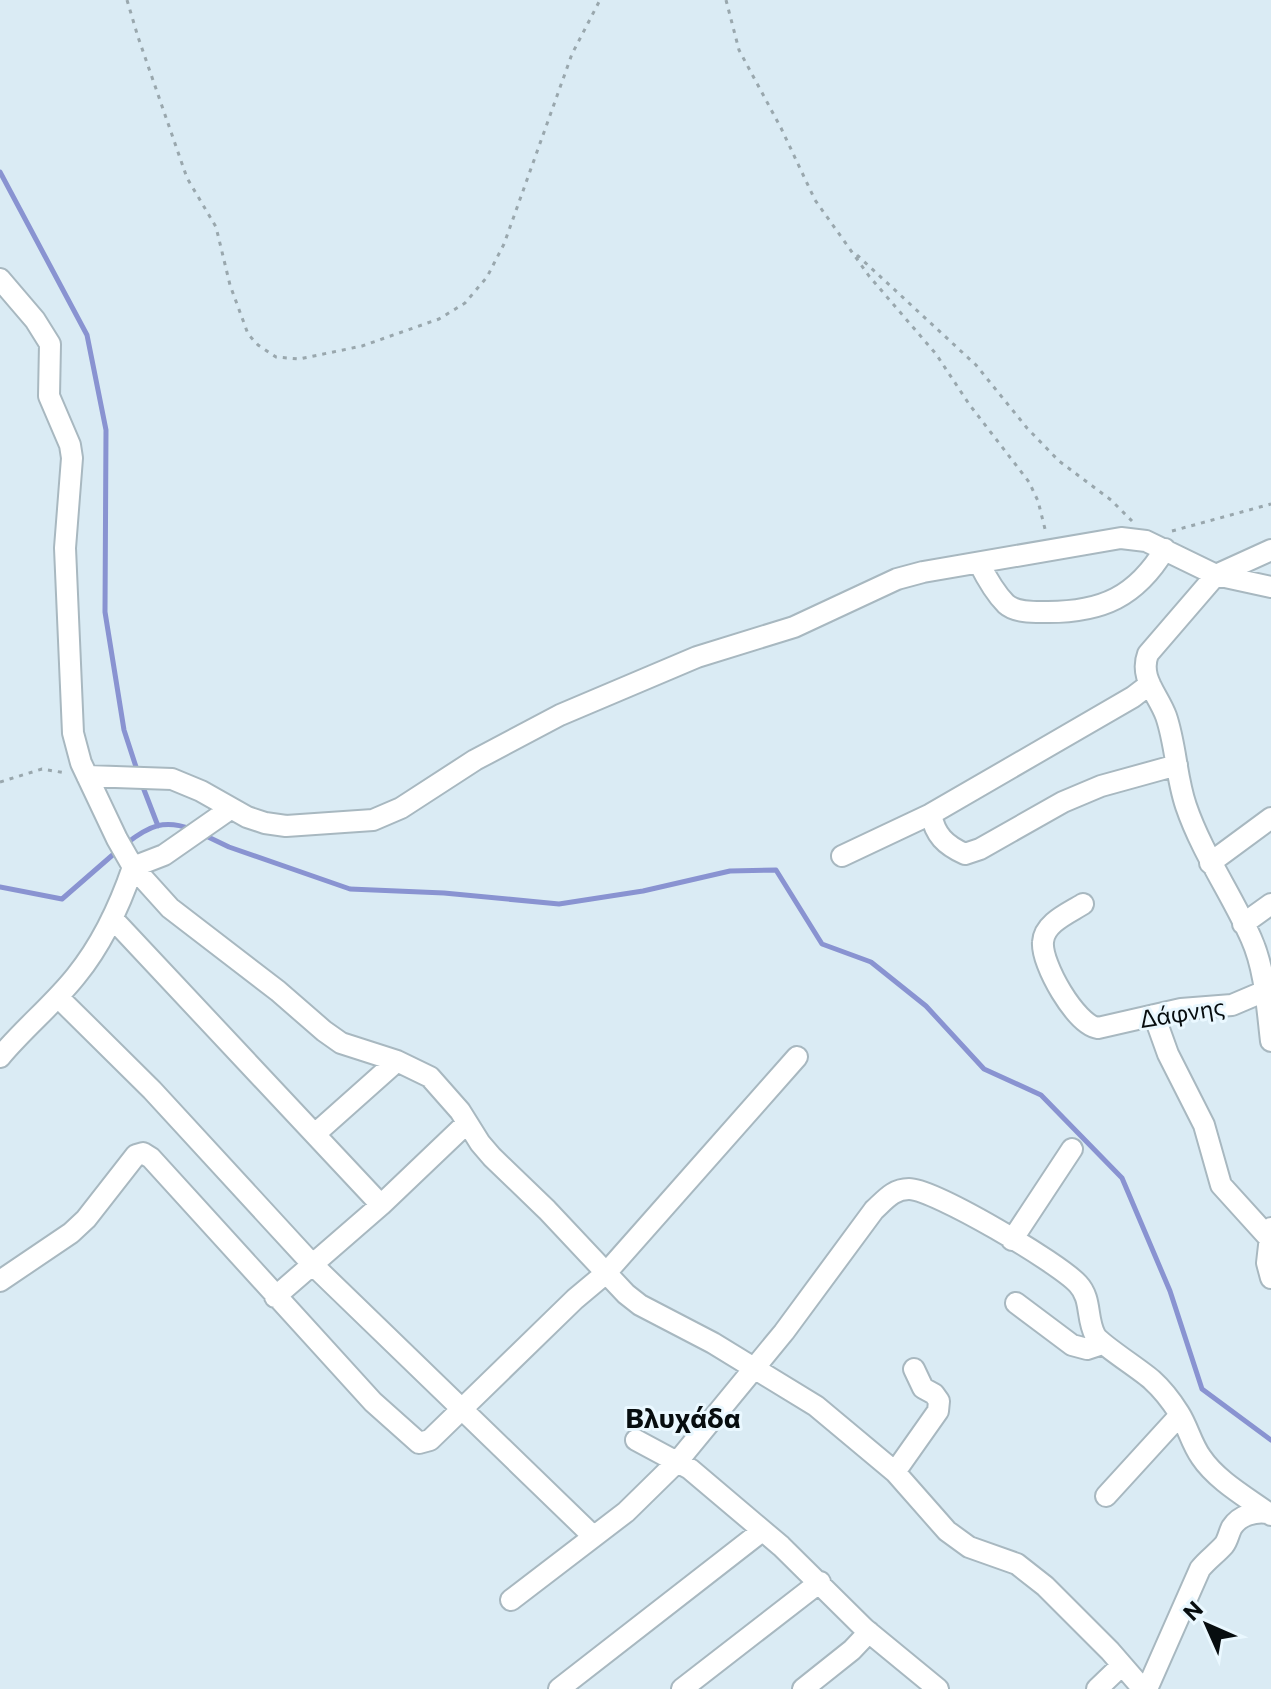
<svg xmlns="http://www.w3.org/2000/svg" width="1271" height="1689" font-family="Commissioner,sans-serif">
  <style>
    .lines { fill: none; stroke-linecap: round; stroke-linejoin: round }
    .stream { stroke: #8993d1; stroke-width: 5 }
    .minor-casing { stroke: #a8b8c0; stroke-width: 24 }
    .path { stroke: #99a7ad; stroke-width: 3; stroke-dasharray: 4 6; stroke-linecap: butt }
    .minor { stroke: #fff; stroke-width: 20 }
    .labels { text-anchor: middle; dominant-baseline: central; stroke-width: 6; stroke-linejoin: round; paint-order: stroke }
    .street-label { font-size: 24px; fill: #070d0f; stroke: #eaf8ff }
    .quarter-label { font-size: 28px; font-weight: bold; fill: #070d0f; stroke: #eaf8ff }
  </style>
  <rect width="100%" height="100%" fill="#daebf4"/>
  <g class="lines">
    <path class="stream" d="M0,172L87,335L106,430L105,612L124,730L138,773
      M141,782L158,826
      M204,835L229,847L350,889L444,893L559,904L643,891L730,871L776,870L822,944L871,962L926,1006L984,1069L1041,1095L1122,1178L1170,1291L1202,1389L1271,1440
      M127,843C149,826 164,819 191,829
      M0,887L62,899L116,852"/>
    <g class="minor-casing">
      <path id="minor" d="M0,279L35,320L50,344L49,396L70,445L72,458L65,548L73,733L81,763L117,839L133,867C120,905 102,944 76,976C53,1005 24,1028 0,1057
        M1271,550L1216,575L1148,654C1139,678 1158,694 1166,716C1176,745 1176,777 1186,806C1202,853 1231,893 1251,938C1265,969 1267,1007 1271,1041
        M979,563C986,577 995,593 1006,604C1016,613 1035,612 1048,612C1102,612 1136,597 1165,549
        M1150,684L1133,697L931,814C935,835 945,845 965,854L980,849L1063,802L1101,786L1177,765
        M87,776L172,779L201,791L247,817L265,823L286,826L373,820L401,808L475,760L560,715L697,657L794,627L897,579L923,572L1121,538L1146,541L1216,575L1271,587
        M230,809L164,855L133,867L170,908L278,991L324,1031L341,1043L397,1061L430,1077L460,1111L480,1143L492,1157L547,1210L626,1294L640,1305L713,1343L816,1406L895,1472L947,1531L969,1547L1017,1564L1045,1586L1110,1651L1143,1689
        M842,856L931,814
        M1210,863L1271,818
        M1083,904C1069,913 1044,923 1043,942C1041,964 1076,1025 1098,1028L1181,1009L1232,1005L1265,991
        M112,918L381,1205
        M1243,924L1271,904
        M58,997L152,1090L313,1265L593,1536
        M1154,1015L1168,1054L1204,1125L1221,1185L1269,1238
        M315,1134L397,1061
        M1271,1228L1267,1263L1271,1278
        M1012,1240L1072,1149
        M0,1281L71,1233L86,1219L136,1155L143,1153L151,1158L373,1402L419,1443L430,1440L575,1299L606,1273L797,1057
        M275,1297L381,1205L467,1123
        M1016,1303L1072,1345L1087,1349L1102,1344
        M636,1440L690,1469L781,1546L865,1629L938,1689
        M895,1472L938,1411L939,1401L934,1394L923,1388L914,1369
        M1106,1496L1180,1415
        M511,1600L626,1512L678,1461L784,1332L874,1210C885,1200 893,1189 909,1189C934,1189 1059,1263 1078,1284C1092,1299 1086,1318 1095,1335C1100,1344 1141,1370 1152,1380C1162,1389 1172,1402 1179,1413C1188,1427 1191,1443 1201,1457C1217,1481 1248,1498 1271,1515
        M559,1689L762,1531
        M682,1689L820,1582
        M803,1689L852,1650L869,1632
        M1097,1689L1122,1665
        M1147,1689L1200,1569C1207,1560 1216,1554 1224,1545C1228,1540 1229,1532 1232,1527C1240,1515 1255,1511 1268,1513"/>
    </g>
    <path class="path" d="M127,0L138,37L187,178L216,227L230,285L248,334L258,345L276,357L299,359L362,346L439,319L465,303L487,277L504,244L572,54L600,0
      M726,0L739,50L781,128L815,200L869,276L936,354L969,404L1029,482L1038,501L1046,533
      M857,255L976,365L1027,428L1059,461L1111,500L1132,521
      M1172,531L1271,504
      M0,782L42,769L66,773"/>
    <use href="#minor" class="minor"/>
  </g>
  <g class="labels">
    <g class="street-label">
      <text transform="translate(1182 1012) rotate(-9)">Δάφνης</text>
    </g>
    <g class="quarter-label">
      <text x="683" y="1417">Βλυχάδα</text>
    </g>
  </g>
  <g transform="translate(1207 1625) rotate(315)" stroke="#eaf8ff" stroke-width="6" paint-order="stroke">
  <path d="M0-6L14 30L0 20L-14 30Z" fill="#070d0f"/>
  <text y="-12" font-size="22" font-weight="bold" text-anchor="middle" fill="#070d0f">N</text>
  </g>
</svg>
